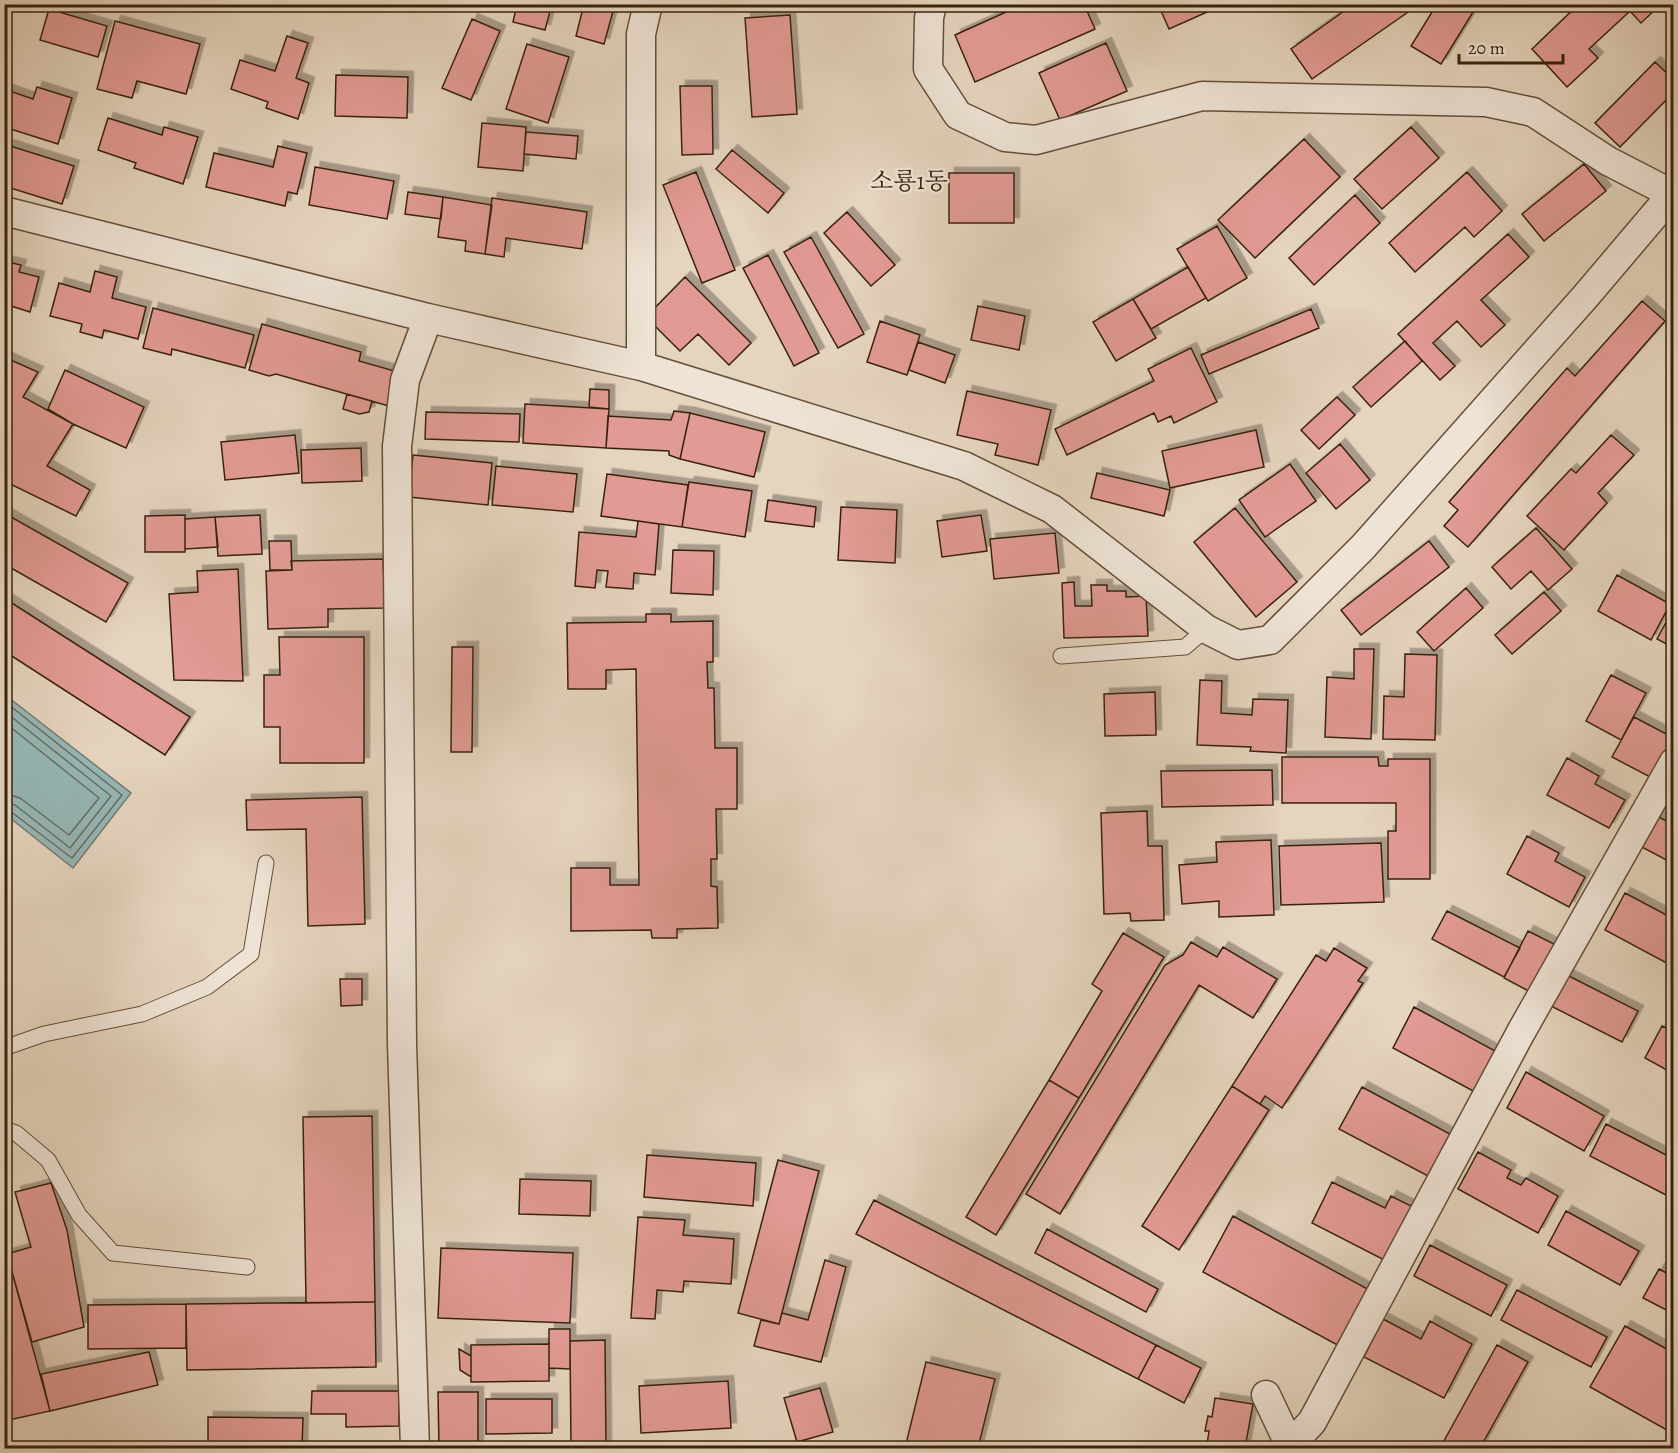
<svg xmlns="http://www.w3.org/2000/svg" width="1678" height="1453" font-family="Alegreya,'Noto Serif KR',serif">
  <style>
    .water { fill: #96b7b6; stroke: #717c72; stroke-width: 1.5 }
    .lines { fill: none; stroke-linecap: round; stroke-linejoin: round }
    .shore { stroke: #686d62; stroke-width: 1.5 }
    .building { fill: #e29a94; stroke: #39230d; stroke-width: 1.5; filter: url(#shadow) }
    .service-casing { stroke: #644f39; stroke-width: 17 }
    .minor-casing { stroke: #644f39; stroke-width: 31 }
    .service { stroke: #eee3d5; stroke-width: 15 }
    .minor { stroke: #eee3d5; stroke-width: 28 }
    .labels { text-anchor: middle; dominant-baseline: central; stroke-width: 4.5; stroke-linejoin: round; paint-order: stroke }
    .quarter-label { font-size: 24px; fill: #39230d; stroke: #eee3d5 }
  </style>
  <defs>
    <filter id="shadow"><feDropShadow dx="5.5" dy="-5.5" stdDeviation="0" flood-color="#0004"/></filter>
  </defs>
  <rect width="100%" height="100%" fill="#e5d4be"/>
  <filter id="stains"><feTurbulence type="fractalNoise" baseFrequency=".00333" numOctaves="4"/><feColorMatrix values="0 0 0 0 .2 0 0 0 0 .09 0 0 0 0 .02 0 0 0 .5 -.17"/></filter>
  <radialGradient id="worn" r=".72"><stop offset=".6" stop-color="#630" stop-opacity="0"/><stop offset="1" stop-color="#630" stop-opacity=".3"/></radialGradient>
  <path class="water" d="M4,694L131,793L73,868L5,814Z"/>
  <g class="lines">
    <path class="shore" d="M4,701L122,795L72,858L10,811L4,810
      M4,711L111,796L70,848L15,805L4,802
      M4,722L99,798L69,835L20,798L4,793"/>
  </g>
  <path class="building" d="M517,4H552L545,30L513,22Z
    M584,4H615L604,44L576,36Z
    M1024,4H1084L1095,29L975,82L955,35Z
    M1158,4H1225L1169,29Z
    M1354,4H1403L1408,12L1312,79L1291,49Z
    M1437,4H1478L1441,64L1411,46Z
    M1579,4H1661L1641,23L1630,11L1589,49L1598,58L1567,87L1532,49Z
    M49,9L107,26L98,57L40,40Z
    M790,15L797,114L752,117L745,18Z
    M472,19L500,31L471,100L442,88Z
    M115,21L200,44L186,94L137,81L132,98L97,89Z
    M287,36L308,43L296,78L309,83L298,119L266,108L268,102L231,89L240,60L275,71Z
    M1106,43L1127,91L1060,120L1039,73Z
    M527,44L569,57L548,123L506,109Z
    M1655,62L1674,80V92L1620,147L1595,123Z
    M336,75L408,77L407,118L335,116Z
    M680,86H712L713,154L682,155Z
    M37,87L72,98L58,144L4,127V89L33,99Z
    M108,118L162,135L164,127L198,137L183,184L134,168L136,163L98,150Z
    M482,123L526,127L523,171L478,167Z
    M1411,127L1439,158L1382,209L1354,179Z
    M526,132L578,136L576,159L524,154Z
    M1304,139L1340,177L1255,258L1218,220Z
    M4,144L74,166L62,204L4,186Z
    M278,146L307,153L297,194L288,192L285,206L206,187L214,153L273,167Z
    M732,150L784,193L768,213L716,169Z
    M1584,164L1606,191L1544,241L1522,214Z
    M315,167L394,181L387,219L309,205Z
    M696,172L735,270L702,283L663,185Z
    M1467,172L1502,211L1474,237L1465,227L1415,272L1389,243Z
    M949,173H1014V223H949Z
    M408,192L443,197L441,219L405,214Z
    M1355,195L1380,223L1314,285L1289,258Z
    M443,197L492,205L485,254L465,251L466,241L438,237Z
    M492,198L587,212L582,249L506,238L504,257L485,254Z
    M847,212L895,265L871,286L824,233Z
    M1217,226L1247,278L1208,301L1177,249Z
    M1508,234L1529,257L1481,300L1505,325L1481,347L1457,321L1433,343L1455,366L1440,380L1398,334Z
    M811,237L864,334L838,348L784,252Z
    M768,255L819,353L794,366L743,268Z
    M4,261L21,265L19,272L39,277L30,312L11,306L9,312L4,310Z
    M1188,267L1206,298L1151,329L1133,299Z
    M95,271L117,277L112,298L146,307L138,339L104,330L102,338L80,332L82,324L50,316L59,283L90,292Z
    M685,277L751,343L729,365L698,334L680,351L646,317Z
    M1133,299L1156,338L1116,361L1093,322Z
    M1642,301L1665,321L1468,547L1444,526L1458,510L1449,502L1567,368L1575,376Z
    M978,306L1025,316L1019,350L971,340Z
    M153,308L254,335L245,368L172,349L171,355L143,348Z
    M1311,309L1319,328L1209,374L1201,355Z
    M880,321L920,335L907,375L867,362Z
    M262,324L361,352L359,361L398,372L389,406L276,374L269,376L249,370Z
    M1405,341L1422,361L1371,407L1353,387Z
    M918,342L955,355L945,383L909,370Z
    M1191,348L1217,402L1174,423L1171,416L1158,422L1154,413L1067,455L1055,429L1154,381L1148,369Z
    M4,357L38,372L23,397L73,424L47,466L90,490L76,516L4,481Z
    M65,370L144,407L126,448L73,424L48,409Z
    M590,389L609,390V409L589,407Z
    M967,391L1051,410L1038,465L995,455L998,444L957,435Z
    M347,394L372,401L369,412L359,414L343,409Z
    M1337,397L1355,415L1319,449L1301,430Z
    M525,404L609,409L606,448L523,443Z
    M674,411L690,413L680,459L669,455V451L606,448L608,416L671,420Z
    M426,412L520,414L519,442L425,439Z
    M690,413L765,432L754,477L680,459Z
    M1256,430L1264,467L1170,488L1162,451Z
    M295,435L299,473L225,480L221,442Z
    M1611,435L1634,455L1598,493L1607,503L1564,550L1527,516L1571,469L1576,473Z
    M1340,444L1370,480L1336,509L1306,473Z
    M361,448L362,481L302,483L301,450Z
    M413,455L492,463L488,505L409,497Z
    M1290,464L1316,501L1265,537L1239,500Z
    M496,466L577,474L573,512L492,505Z
    M1097,473L1170,490L1164,516L1091,498Z
    M607,474L688,485L682,527L601,516Z
    M689,482L752,491L745,537L682,527Z
    M768,500L816,507L814,527L765,521Z
    M841,507L897,510L895,563L838,560Z
    M1235,508L1297,582L1256,617L1194,542Z
    M4,513L128,583L106,622L4,564Z
    M185,515V552H145V516Z
    M260,515L262,554L218,556L215,517Z
    M981,515L987,551L942,557L937,521Z
    M215,517L218,547L185,549V519Z
    M638,521L659,524L655,575L634,573L633,589L606,587L608,571L597,570L595,588L575,586L579,532L636,537Z
    M1536,528L1572,569L1548,590L1531,571L1511,589L1492,567Z
    M1055,533L1059,573L994,579L990,539Z
    M269,541H291L292,570H270Z
    M1429,541L1449,567L1361,635L1341,610Z
    M673,550L714,551L713,595L671,593Z
    M383,559L385,608L328,609V627L268,629L266,571L292,570L291,561Z
    M238,569L243,681L174,680L169,594L198,592L197,571Z
    M1617,575L1670,604L1651,640L1598,611Z
    M1074,582L1075,606H1092L1091,585H1107V591H1126V597L1146,596L1148,636L1064,638L1062,583Z
    M1466,588L1483,608L1434,651L1417,632Z
    M1544,592L1561,611L1512,654L1495,635Z
    M4,598L190,717L165,755L4,651Z
    M1671,613L1674,614V648L1657,639Z
    M646,614H671V622L713,621V662H707L708,688H714L715,748H737V809H716L717,859H711V886L717,887L718,928L677,929V938H652L651,930L571,931V868H610V885H639L636,669L606,670V689H568L567,623L646,622Z
    M279,637H364V763H280V727H264V675H280Z
    M452,647H473L472,752H451Z
    M1354,649H1374L1371,739L1325,737L1327,677L1354,679Z
    M1405,654L1437,655L1435,740L1383,739L1384,696L1404,697Z
    M1611,675L1646,693L1621,740L1586,721Z
    M1200,680L1222,681L1221,713L1252,715L1253,699L1288,700L1286,753L1250,751L1251,747L1197,745Z
    M1155,692L1156,735L1105,736L1104,694Z
    M1634,717L1674,738V742L1654,779L1612,757Z
    M1282,757H1378L1379,766H1388V759H1430V879H1388V831H1396V803H1282Z
    M1567,758L1599,776L1595,784L1625,800L1609,828L1547,795Z
    M1272,770L1273,805L1162,807L1161,771Z
    M362,797L365,924L308,926L306,829L247,830L246,800Z
    M1147,811L1148,846H1162L1164,920L1131,921L1130,913L1104,914L1101,813Z
    M1655,815L1674,825V864L1638,845Z
    M1527,836L1559,853L1555,861L1585,877L1569,907L1507,874Z
    M1271,840L1274,915L1219,917V901L1182,904L1179,865L1217,862L1216,842Z
    M1381,843L1384,902L1281,905L1279,846Z
    M1625,893L1674,919V967L1605,930Z
    M1447,911L1520,948L1504,977L1432,939Z
    M1528,931L1562,948L1538,996L1504,978Z
    M1123,933L1164,957L1079,1098L1049,1080L1102,991L1092,984Z
    M1191,942L1217,957L1223,947L1277,979L1253,1018L1199,985L1060,1214L1026,1194L1165,965L1183,955Z
    M1334,948L1367,968L1358,981L1363,983L1282,1108L1265,1096L1260,1104L1232,1086L1316,955L1326,961Z
    M1561,972L1638,1011L1622,1042L1545,1003Z
    M340,979H362V1005L341,1006Z
    M1414,1007L1497,1052L1475,1092L1393,1048Z
    M1662,1026L1674,1032V1074L1645,1058Z
    M1526,1072L1604,1116L1584,1151L1507,1108Z
    M1049,1080L1079,1098L996,1235L966,1217Z
    M1232,1086L1269,1110L1179,1250L1142,1226Z
    M1362,1087L1450,1134L1428,1176L1339,1129Z
    M372,1116L375,1302L306,1303L303,1117Z
    M1606,1124L1674,1159V1180L1666,1195L1590,1156Z
    M1478,1152L1511,1170L1507,1178L1521,1185L1526,1178L1558,1196L1538,1233L1458,1189Z
    M647,1155L756,1163L753,1206L644,1197Z
    M778,1160L819,1171L779,1324L738,1313Z
    M520,1179L591,1181L590,1216L519,1214Z
    M1332,1182L1385,1208L1391,1196L1421,1211L1394,1265L1312,1223Z
    M51,1183L67,1230L84,1327L32,1342L7,1254L31,1247L15,1192Z
    M874,1200L1156,1345L1138,1379L856,1234Z
    M1566,1211L1639,1251L1620,1285L1548,1245Z
    M1233,1216L1373,1292L1343,1348L1203,1272Z
    M638,1217L685,1220L683,1235L734,1239L731,1284L684,1281L683,1292L657,1290L655,1319L631,1318Z
    M1047,1229L1158,1289L1146,1312L1035,1253Z
    M1430,1245L1507,1285L1491,1316L1414,1276Z
    M441,1248L573,1253L570,1323L438,1318Z
    M825,1260L846,1267L821,1362L754,1346L761,1320L779,1324L782,1313L808,1320Z
    M9,1261L50,1411L4,1421V1262Z
    M1659,1269L1674,1277V1314L1643,1298Z
    M1517,1290L1607,1337L1591,1367L1501,1320Z
    M375,1302L376,1367L187,1370L186,1304Z
    M186,1304V1348L88,1349V1305Z
    M1383,1319L1421,1339L1430,1321L1472,1344L1444,1398L1364,1357Z
    M1625,1326L1674,1353V1434L1590,1387Z
    M549,1329H570V1369L549,1368Z
    M605,1340L606,1446L571,1447L570,1341Z
    M549,1344V1381L471,1382V1345Z
    M1156,1345L1201,1368L1184,1403L1138,1379Z
    M1497,1345L1528,1362L1480,1448H1440Z
    M459,1349L471,1356V1377L460,1370Z
    M149,1352L158,1385L50,1411L41,1374Z
    M926,1362L995,1379L978,1448H905Z
    M728,1381L731,1428L641,1433L639,1386Z
    M820,1388L833,1432L797,1442L784,1398Z
    M312,1391H399V1426L346,1427V1414H311Z
    M438,1392H478V1448L606,1446V1448H439Z
    M1215,1398L1253,1404L1245,1448H1202L1203,1444L1207,1445L1209,1431H1205L1208,1416L1212,1417Z
    M486,1399H552V1433L486,1434Z
    M208,1417L303,1418L302,1448H208Z"/>
  <g class="lines">
    <g class="service-casing">
      <path id="service" d="M1061,656L1185,647L1206,629
        M4,1048L44,1034L142,1014L207,987L251,954L266,863
        M4,1129L16,1133L48,1160L79,1215L113,1253L247,1267"/>
    </g>
    <g class="minor-casing">
      <path id="minor" d="M932,4L929,18L928,69L958,115L1005,137L1036,140L1202,96L1486,102L1533,112L1608,161L1672,194
        M4,211L428,318L641,366L964,466L1052,509L1206,629L1238,645L1270,640L1363,547L1585,297L1674,192
        M641,366V34L648,4
        M1266,1395L1291,1448
        M1290,1445L1312,1422L1521,1032L1674,762
        M415,1448L402,1044L397,446L405,380L428,318"/>
    </g>
    <use href="#service" class="service"/>
    <use href="#minor" class="minor"/>
  </g>
  <g class="labels">
    <g class="quarter-label">
      <text x="909" y="181">소룡1동</text>
    </g>
  </g>
  <rect width="1678" height="1453" fill="none" stroke="#e5d4be" stroke-width="24"/>
  <rect x="6" y="6" width="1666" height="1441" fill="none" stroke="#39230d" stroke-width="3"/>
  <rect x="12" y="12" width="1654" height="1429" fill="none" stroke="#39230d" stroke-width="1.5"/>
  <path d="M1459 54v9h104v-9" fill="none" stroke="#39230d" stroke-width="3"/>
  <text x="1468" y="54" font-size="18" fill="#39230d" stroke="#eee3d5" stroke-width="4.5" paint-order="stroke">20 m</text>
  <rect width="100%" height="100%" filter="url(#stains)"/>
  <rect width="100%" height="100%" fill="url(#worn)"/>
</svg>
